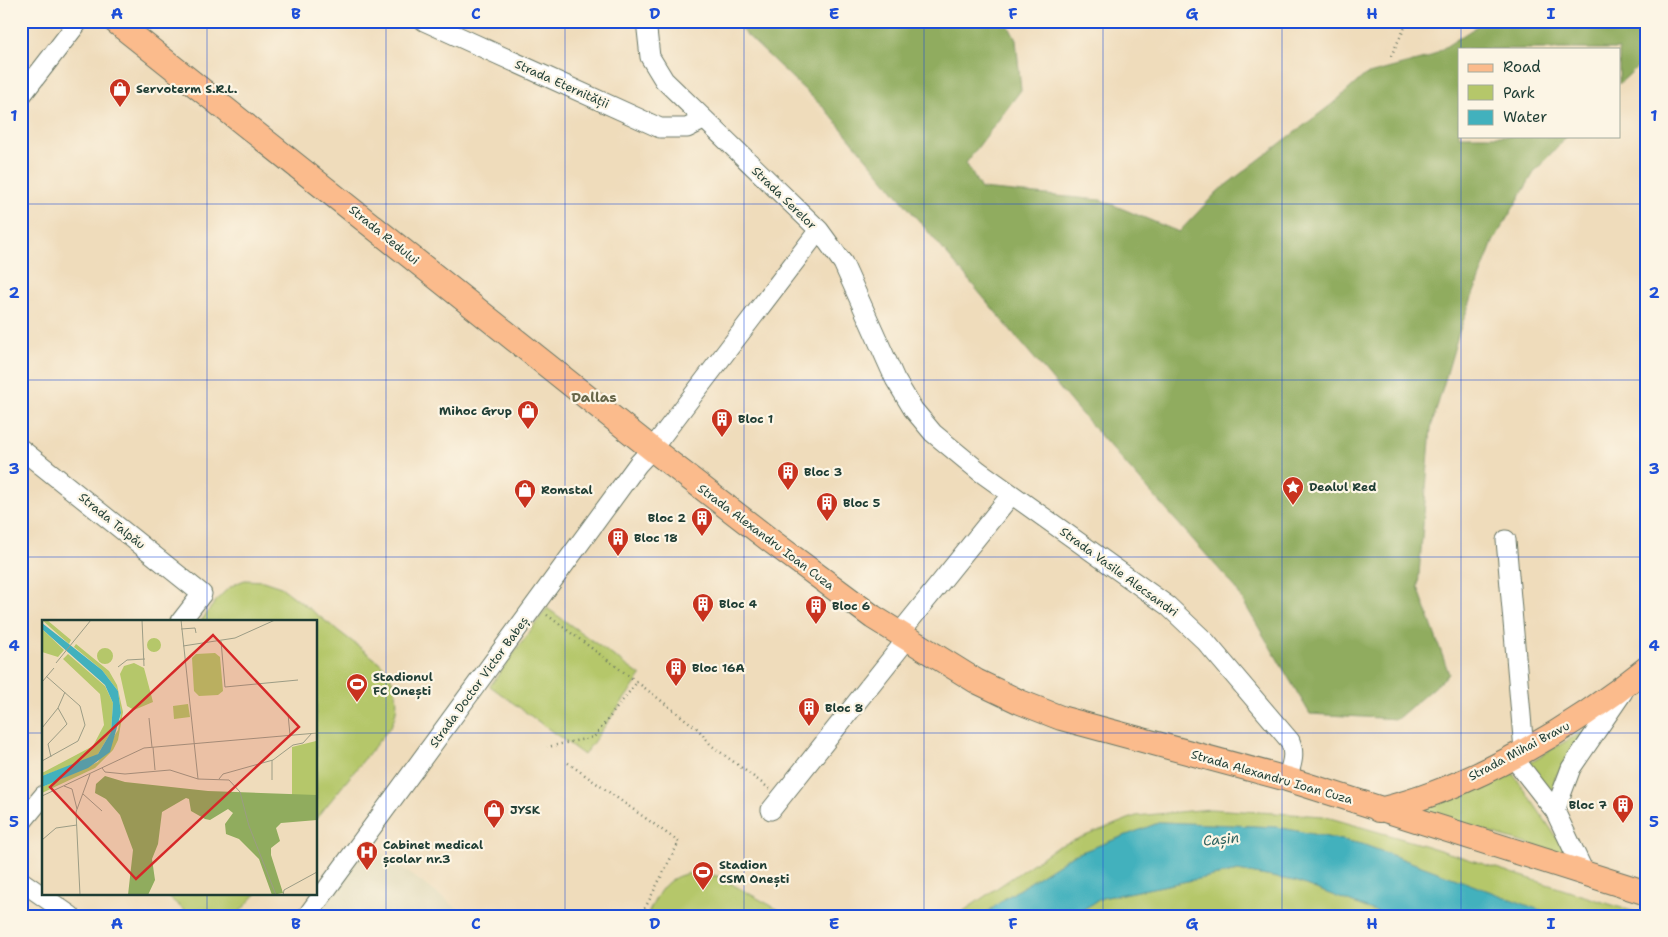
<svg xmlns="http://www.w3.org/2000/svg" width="1668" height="937" font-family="'Shantell Sans',sans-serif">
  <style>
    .built { fill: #dfd8b7 }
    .green { fill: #b5c76a; stroke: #6a824f }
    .forest { fill: #90ac5e; stroke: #587449 }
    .water { fill: #42b1bd; stroke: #307778 }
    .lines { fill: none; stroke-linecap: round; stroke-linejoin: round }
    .minor-casing { stroke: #687563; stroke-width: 21 }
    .major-casing { stroke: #687563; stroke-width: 26 }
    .path { stroke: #687563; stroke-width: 2.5; stroke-dasharray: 1 4; stroke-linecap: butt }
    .minor { stroke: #fff; stroke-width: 19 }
    .major { stroke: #fbbb8c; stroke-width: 24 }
    .grid { fill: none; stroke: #1d4ed8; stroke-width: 1; stroke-opacity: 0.55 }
    .labels { text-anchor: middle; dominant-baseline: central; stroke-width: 4.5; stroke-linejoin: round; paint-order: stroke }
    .street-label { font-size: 12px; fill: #1f3d34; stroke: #fcf5e5 }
    .poi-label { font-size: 12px; font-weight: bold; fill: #1f3d34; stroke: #fcf5e5; text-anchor: start }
    .neighbourhood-label { font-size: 14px; font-weight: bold; fill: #676649; stroke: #fcf5e5 }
    .water-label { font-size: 14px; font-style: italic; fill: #2a605d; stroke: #fcf5e5 }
    .inset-road { fill: none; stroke: #9c9c85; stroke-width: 1 }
    .view { fill: #d62828; fill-opacity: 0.15; stroke: #d62828; stroke-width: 2.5 }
    .inset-edge { fill: none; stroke: #1f3d34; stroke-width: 2.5 }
    .neatline { fill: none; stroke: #1d4ed8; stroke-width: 2 }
    .grid-label { font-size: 16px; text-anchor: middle; font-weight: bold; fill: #1d4ed8 }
  </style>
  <rect width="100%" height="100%" fill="#fcf5e5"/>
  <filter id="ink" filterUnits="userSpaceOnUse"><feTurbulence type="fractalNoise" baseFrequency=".02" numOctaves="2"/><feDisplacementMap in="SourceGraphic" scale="10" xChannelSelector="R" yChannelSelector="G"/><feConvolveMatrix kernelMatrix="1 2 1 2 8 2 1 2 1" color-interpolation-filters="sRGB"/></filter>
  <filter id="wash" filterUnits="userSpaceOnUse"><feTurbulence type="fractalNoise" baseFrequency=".0096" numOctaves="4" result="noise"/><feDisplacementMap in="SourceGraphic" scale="20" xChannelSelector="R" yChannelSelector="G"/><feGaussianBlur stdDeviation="1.12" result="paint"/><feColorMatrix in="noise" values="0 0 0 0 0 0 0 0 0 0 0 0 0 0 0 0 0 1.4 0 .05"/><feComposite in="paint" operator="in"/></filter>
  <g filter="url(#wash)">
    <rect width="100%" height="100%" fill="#efdcbb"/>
    <path class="built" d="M364,840L468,916H307Z"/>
    <path class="green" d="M245,580L263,581L281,587L379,662C397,679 402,704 391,726L316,819V621H201C214,604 224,586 245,580Z
      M547,608L641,676L584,755L490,686Z
      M1587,729L1589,732L1560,770L1555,778L1552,794L1529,765L1530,762Z
      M1512,772L1566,851L1565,855L1422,813L1423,807Z
      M1210,809L1323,816L1427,846L1647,916H1556L1362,844L1277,827L1161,822L1071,856L1004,899L983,916H956L1057,847L1136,816Z
      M1238,871L1295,881L1388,916H1072L1102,898Z
      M698,872L717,876L790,916H647C660,889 666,875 698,872Z
      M164,893H257L236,916H191Z"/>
    <path class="forest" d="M732,21H1006L1016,40L1021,90L966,163L981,189L1101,200L1179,232L1218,191L1336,101L1365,75L1428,58L1476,27L1481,21H1647V58L1619,84V49H1459V136H1567L1535,171L1493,242L1459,332L1431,428L1418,587L1449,674L1397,719L1310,714L1234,586L1076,408L826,110Z"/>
    <path class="water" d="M1161,822L1277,827L1362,844L1556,916H1388L1295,881L1238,871L1102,898L1072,916H983L1004,899L1071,856Z"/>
  </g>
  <g filter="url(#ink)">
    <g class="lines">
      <g class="minor-casing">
        <path id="minor" d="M424,21L660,128H687L703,120
          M21,96L79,21
          M819,230L843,263L895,379L913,409L933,433L979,471L1168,606L1206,642L1290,741C1296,755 1291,766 1287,779
          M21,449L202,594L181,621
          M1506,540L1524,750
          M899,634L1011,495
          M1512,756L1555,811
          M771,810L907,639
          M21,823L44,795
          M1585,874L1555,811L1571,768L1623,692
          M21,881L71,916
          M307,916L638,464L652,449L819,230L664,80L650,57L646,21"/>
      </g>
      <g class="major-casing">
        <path id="major" d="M115,21L652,449L771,541L873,617L976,681L1020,702L1061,718L1287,779L1647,893
          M1379,810C1472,788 1573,728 1647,668"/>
      </g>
      <path class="path" d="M1391,56L1408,21
        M547,615L637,682L594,737L547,747
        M637,682L698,729L711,745L770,789
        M568,763L679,842L641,916"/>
      <use href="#minor" class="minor"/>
      <use href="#major" class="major"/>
    </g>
  </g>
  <path class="grid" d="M207,21V621M386,21V916M565,21V916M744,21V916M924,21V916M1103,21V916M1282,21V916M1461,21V49M1461,136V916M21,204H1647M21,380H1647M21,557H1647M21,733H44M316,733H1647M207,893V916"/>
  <defs>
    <g id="shop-pin" transform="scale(1.125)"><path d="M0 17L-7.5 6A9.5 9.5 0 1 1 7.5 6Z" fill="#c8321e" stroke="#fcf5e5"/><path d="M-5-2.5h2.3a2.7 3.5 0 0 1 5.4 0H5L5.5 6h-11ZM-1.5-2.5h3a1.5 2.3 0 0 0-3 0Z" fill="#fff"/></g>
    <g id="building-pin" transform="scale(1.125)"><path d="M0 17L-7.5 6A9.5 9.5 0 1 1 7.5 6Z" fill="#c8321e" stroke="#fcf5e5"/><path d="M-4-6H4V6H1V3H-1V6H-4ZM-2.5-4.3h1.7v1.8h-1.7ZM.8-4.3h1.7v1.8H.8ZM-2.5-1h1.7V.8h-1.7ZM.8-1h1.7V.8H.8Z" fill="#fff"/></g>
    <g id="sight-pin" transform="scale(1.125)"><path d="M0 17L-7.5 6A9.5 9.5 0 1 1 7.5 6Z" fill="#c8321e" stroke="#fcf5e5"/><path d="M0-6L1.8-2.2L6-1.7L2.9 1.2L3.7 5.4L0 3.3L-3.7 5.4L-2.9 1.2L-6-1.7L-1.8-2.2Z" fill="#fff"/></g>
    <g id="stadium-pin" transform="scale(1.125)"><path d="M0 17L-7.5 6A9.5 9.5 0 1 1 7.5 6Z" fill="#c8321e" stroke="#fcf5e5"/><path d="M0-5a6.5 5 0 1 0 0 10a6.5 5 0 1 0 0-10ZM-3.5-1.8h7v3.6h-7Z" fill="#fff"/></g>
    <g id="hospital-pin" transform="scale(1.125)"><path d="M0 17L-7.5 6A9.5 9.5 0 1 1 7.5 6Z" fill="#c8321e" stroke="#fcf5e5"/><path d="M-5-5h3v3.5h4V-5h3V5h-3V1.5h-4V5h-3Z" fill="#fff"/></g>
  </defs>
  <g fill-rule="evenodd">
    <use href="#shop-pin" x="120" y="89"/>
    <use href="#shop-pin" x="528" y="411"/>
    <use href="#building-pin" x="722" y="419"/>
    <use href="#building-pin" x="788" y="472"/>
    <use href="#sight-pin" x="1293" y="487"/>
    <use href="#shop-pin" x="525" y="490"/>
    <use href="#building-pin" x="827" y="503"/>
    <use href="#building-pin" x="702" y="518"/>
    <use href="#building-pin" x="618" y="538"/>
    <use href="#building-pin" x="703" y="604"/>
    <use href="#building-pin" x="816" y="606"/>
    <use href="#building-pin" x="676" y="668"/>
    <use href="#stadium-pin" x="357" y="684"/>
    <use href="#building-pin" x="809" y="708"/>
    <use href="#building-pin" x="1623" y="805"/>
    <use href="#shop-pin" x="494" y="810"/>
    <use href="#hospital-pin" x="367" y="852"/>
    <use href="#stadium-pin" x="703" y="872"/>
  </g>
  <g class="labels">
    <g class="street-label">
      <text transform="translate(562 84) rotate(24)">Strada Eternității</text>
      <text transform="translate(784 198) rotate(44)">Strada Serelor</text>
      <text transform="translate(384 235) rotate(39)">Strada Redului</text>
      <text transform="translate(112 521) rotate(39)">Strada Talpău</text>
      <text transform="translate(766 537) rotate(37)">Strada Alexandru Ioan Cuza</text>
      <text transform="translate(1119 572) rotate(36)">Strada Vasile Alecsandri</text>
      <text transform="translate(479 682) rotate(-54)">Strada Doctor Victor Babeș</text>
      <text transform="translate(1519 751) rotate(-28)">Strada Mihai Bravu</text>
      <text transform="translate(1272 777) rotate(16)">Strada Alexandru Ioan Cuza</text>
    </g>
    <g class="poi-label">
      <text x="136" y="89">Servoterm S.R.L.</text>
      <text x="512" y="411" text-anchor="end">Mihoc Grup</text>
      <text x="738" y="419">Bloc 1</text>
      <text x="804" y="472">Bloc 3</text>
      <text x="1309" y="487">Dealul Red</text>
      <text x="541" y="490">Romstal</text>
      <text x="843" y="503">Bloc 5</text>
      <text x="686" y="518" text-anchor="end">Bloc 2</text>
      <text x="634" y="538">Bloc 18</text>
      <text x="719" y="604">Bloc 4</text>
      <text x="832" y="606">Bloc 6</text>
      <text x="692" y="668">Bloc 16A</text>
      <text x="373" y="677">Stadionul<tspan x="373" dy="14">FC Onești</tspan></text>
      <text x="825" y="708">Bloc 8</text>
      <text x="1607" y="805" text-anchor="end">Bloc 7</text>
      <text x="510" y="810">JYSK</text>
      <text x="383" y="845">Cabinet medical<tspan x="383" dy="14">școlar nr.3</tspan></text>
      <text x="719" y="865">Stadion<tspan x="719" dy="14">CSM Onești</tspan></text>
    </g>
    <g class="neighbourhood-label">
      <text x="594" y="397">Dallas</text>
    </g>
    <g class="water-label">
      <text transform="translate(1221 839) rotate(-6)">Cașin</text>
    </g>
  </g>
  <g transform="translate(42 620)">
    <rect width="275" height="275" fill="#efdcbb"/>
    <path d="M0,0H5L29,20L27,24ZM0,9L22,30L16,37L0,32ZM105 25a7 7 0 1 1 14 0a7 7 0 1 1-14 0ZM34,24L67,51L75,65L81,92L76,120L71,130L53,148L0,173V167L56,142L76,110L79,93L76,71L60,50L32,27ZM55 36a8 8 0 1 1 16 0a8 8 0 1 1-16 0ZM173,33L178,37L181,71L176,75L157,76L152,71L150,38L154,34ZM26,34L63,66L71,83L69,112L56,134L50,138L0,156V153L51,126L62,105L58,74L21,39ZM92,43L102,48L111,82L92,90L85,86L78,54L82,46ZM146,84L148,97L132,99L131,86ZM274,121L275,183L250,185V127Z" fill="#b5c76a"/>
    <path d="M63,156L83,162L166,171L275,175V200L239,203L234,208L238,221L229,228V235L241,273L230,275L217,239L197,219L184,214L183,204L191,193L186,189L168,200L163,199L149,191L147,179L144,178L120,192L116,224L110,239L113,260L106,275H86L91,230L78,195L64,179L53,173L54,164Z" fill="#90ac5e"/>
    <path d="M0,3L60,50L76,71L79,93L68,132L46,148L0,167V156L56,134L69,112L71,83L63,65L10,18L0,9Z" fill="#42b1bd"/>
    <path class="inset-road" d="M100,0L102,46M139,0L156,159L187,160L198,172L207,206L234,275M139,9L153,8L154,13M179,21L183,67L256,60M141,26L193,18L233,0M14,43L49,0M76,47L85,40L103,39M0,62L12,48M246,94L248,115M107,98L110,127M0,108L16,88L23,72M111,127L113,150M9,137L6,124L25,104L16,88M0,141L36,121L43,105L38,86L4,56M60,148L63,152L83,154L128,150L156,159M177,159L181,154L231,140L251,125L261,123L270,113M230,160V140M22,166L30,169L35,189M41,174L60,191M0,176L102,128L275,113M0,220L14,208L35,205M38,275L34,192L48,154M241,275L242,270L275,252"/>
    <path class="view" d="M171,15L257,107L94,259L8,167Z"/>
    <rect width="275" height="275" class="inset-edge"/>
  </g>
  <rect width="1668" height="937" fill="none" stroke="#fcf5e5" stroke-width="55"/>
  <rect x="1458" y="48" width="162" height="90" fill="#fcf5e5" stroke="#a4ab9e"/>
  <rect x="1468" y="64" width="25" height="8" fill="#fbbb8c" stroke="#a4ab9e"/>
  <text x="1503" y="72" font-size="15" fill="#1f3d34">Road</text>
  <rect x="1468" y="85" width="25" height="15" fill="#b5c76a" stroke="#a4ab9e"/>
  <text x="1503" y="98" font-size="15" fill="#1f3d34">Park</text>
  <rect x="1468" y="110" width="25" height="15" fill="#42b1bd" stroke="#a4ab9e"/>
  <text x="1503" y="122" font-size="15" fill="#1f3d34">Water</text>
  <rect x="28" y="28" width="1612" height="882" class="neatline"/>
  <g class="grid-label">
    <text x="117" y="19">A</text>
    <text x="296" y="19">B</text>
    <text x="476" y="19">C</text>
    <text x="655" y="19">D</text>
    <text x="834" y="19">E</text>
    <text x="1013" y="19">F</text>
    <text x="1192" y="19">G</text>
    <text x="1372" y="19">H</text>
    <text x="1551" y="19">I</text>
    <text x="14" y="121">1</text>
    <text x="1654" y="121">1</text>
    <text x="14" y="298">2</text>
    <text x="1654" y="298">2</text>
    <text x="14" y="474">3</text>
    <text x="1654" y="474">3</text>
    <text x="14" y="651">4</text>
    <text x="1654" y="651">4</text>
    <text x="14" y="827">5</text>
    <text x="1654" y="827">5</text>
    <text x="117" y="929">A</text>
    <text x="296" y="929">B</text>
    <text x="476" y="929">C</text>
    <text x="655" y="929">D</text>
    <text x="834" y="929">E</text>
    <text x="1013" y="929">F</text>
    <text x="1192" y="929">G</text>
    <text x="1372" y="929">H</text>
    <text x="1551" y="929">I</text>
  </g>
</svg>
